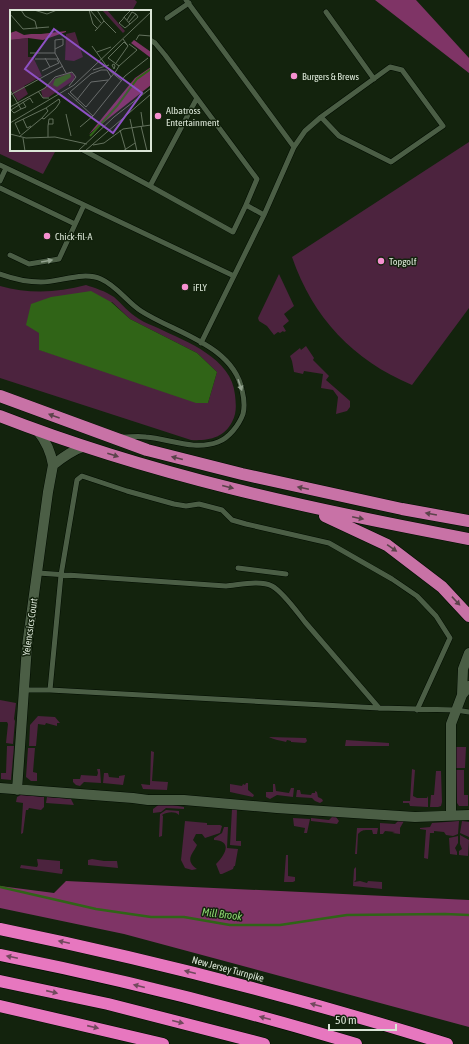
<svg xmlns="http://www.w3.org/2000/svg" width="469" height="1044" font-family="'Asap Condensed',sans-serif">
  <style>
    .green { fill: #4c233e; fill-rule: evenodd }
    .forest { fill: #7f3466 }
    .water { fill: #306417 }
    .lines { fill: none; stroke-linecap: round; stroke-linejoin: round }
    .stream { stroke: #306417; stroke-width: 2.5 }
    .service-casing { stroke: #010c00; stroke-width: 6 }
    .minor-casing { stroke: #010c00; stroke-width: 11 }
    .trunk-casing { stroke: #010c00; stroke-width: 13 }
    .motorway-casing { stroke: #010c00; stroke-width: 13 }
    .service { stroke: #4b5e45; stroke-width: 5 }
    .minor { stroke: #4b5e45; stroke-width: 10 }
    .trunk { stroke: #c872a6; stroke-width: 12 }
    .motorway { stroke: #e777bf; stroke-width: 12 }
    .oneway { fill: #92a28e }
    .oneway2 { fill: #5b434a }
    .oneway3 { fill: #72495d }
    .poi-dot { fill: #f690d0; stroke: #13230d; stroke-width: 1.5 }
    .labels { text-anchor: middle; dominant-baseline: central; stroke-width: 3; stroke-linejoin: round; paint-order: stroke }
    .poi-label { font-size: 10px; fill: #dae5d6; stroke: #13230d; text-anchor: start }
    .street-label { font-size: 10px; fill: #dae5d6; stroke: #13230d }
    .water-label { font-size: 11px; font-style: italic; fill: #8fd773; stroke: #13230d }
    .inset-river { fill: none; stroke: #306417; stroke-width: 2 }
    .inset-road { fill: none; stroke: #63715d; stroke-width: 1 }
    .view { fill: #8e51c4; fill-opacity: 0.15; stroke: #8e51c4; stroke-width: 2 }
    .inset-edge { fill: none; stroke: #dae5d6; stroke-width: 2 }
  </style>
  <rect width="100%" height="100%" fill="#13230d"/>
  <path class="green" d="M0,0H135L137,2L132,11H11V150H56L43,174L0,154Z
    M469,142V308L412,385C353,360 313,318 292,257Z
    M279,274L294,306L284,314L289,321L283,326L286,331L284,332L283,331L280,333L278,332L274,335L267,326L259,321L258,318Z
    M86,285C95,288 105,291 114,297C122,304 129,313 139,319C145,323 152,325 158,328C187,342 232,358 235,395C236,404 237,413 232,422C224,438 208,441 191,440L0,378V286C29,294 57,293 86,285ZM112,302L130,319L197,353L217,372L208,403L40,350L39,333Z
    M306,346L314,358L313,360L329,376L326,380L350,401V407L347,411L336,414L338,397L333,390L321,388L323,374L304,371L303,374L294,372L292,361L290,356L300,348L301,350Z
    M0,700L16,703L14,719L15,721L13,744L6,743L8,724L7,722H0Z
    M38,716L55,717L60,723H57V726L46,723L45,725L38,724L36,746H29L30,725Z
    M269,737L306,738L307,741L305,743L291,742V741L287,740L286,742C282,741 272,739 269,737Z
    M346,740L389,743V746H345Z
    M7,746H14L11,780L1,779V773H6Z
    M456,747H466L465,768H456Z
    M28,748H35L33,772L37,773V781H31L26,777Z
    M151,751L154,752L152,781L168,782L167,790L143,789L141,784L150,785Z
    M97,769H100L101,783L84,782L80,786L76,785L73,782V779H80L81,775L97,776L98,773Z
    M412,769L415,770L413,796L417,798H427L428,796V807L410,806L409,803H403V801H410Z
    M456,770H464V795H468V806H459L457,803Z
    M436,771H441L442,802L441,806L438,807H430L431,795H434Z
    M104,773H108L109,777L119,778V776L125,775L123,785L103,783Z
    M246,783H248V790L254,795L253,797L230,792V784L242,786L243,784L245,785Z
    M273,784H275L276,791L289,793L291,788H294L293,797L277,795L270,799L266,797V792H273Z
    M297,790H300L301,794L311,795L312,793H315V791L317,792L318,797L322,799L323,801L320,803L315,801L312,798L296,797Z
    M21,795L44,797V807L41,810L29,808L28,810H26L23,833L21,834L23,803L16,802L17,797Z
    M47,797L71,799L74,805L46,803Z
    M161,803L184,807V809L166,808L161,812L153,813V809Z
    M232,809H237L236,841H241V846L230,845Z
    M166,810L179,811V815C175,811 167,812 162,815L163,816L162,836L159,837L160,814Z
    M333,816L336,817L339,821L337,824L311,821V818L329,820Z
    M293,818L310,819L307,833H304L305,828L294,826Z
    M185,821L207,823V825H220L222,826L220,833L205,838L202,834H196L193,840L197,845C193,854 184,860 197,869L192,870L185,868L181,860Z
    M398,821H404L400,828V834L392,833L395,832L385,831L383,834H380V823L395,824Z
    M459,821L458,834L453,836L446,835L444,832L434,831V833H430L428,859L424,858L426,830L420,829V828L430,827L432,823Z
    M462,821L469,822V837L460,833Z
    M224,827H228L227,848L238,849L235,866H234L233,869L222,874H220L216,864C224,856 234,841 214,840V838L222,833Z
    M357,828H378L377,834H373L372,830C366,830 362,829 358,834L357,854H355Z
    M460,835L469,840L468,856L459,855V851L462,849L460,844Z
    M458,836V843L455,848L457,852V855L450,854L449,838Z
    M286,855H288V876L295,877V881L293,882H284Z
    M37,859L60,861V869H63L62,874L20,868L21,865L37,867L38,865Z
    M92,859L104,861H117L118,868L88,865V860Z
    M356,867V880L354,882L360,881L367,883L368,881L382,882V889L353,886L354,869Z"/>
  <path class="forest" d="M375,0H416L469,58V73Z
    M66,881L469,900V1027L124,934L0,908V886L54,893Z"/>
  <path class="water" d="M91,291L111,302L130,319L197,353L217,372L208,403H196L39,350V333L26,325L31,304L51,297Z"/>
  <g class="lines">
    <path class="stream" d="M0,887L96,909L151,917H184L230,925H280L347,915L445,914L469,915"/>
    <g class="service-casing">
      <path id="service" d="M186,0L294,147L264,215L201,343
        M326,12L374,79
        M167,18L189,3
        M150,40L155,43L165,55L257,179L246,205L264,215
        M294,147L305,131L321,117L390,67L402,70L443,126L391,162L339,136L321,117
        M83,150L150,186L197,98
        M0,165L234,276
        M0,181L6,168
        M150,186L233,232L246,205
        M0,188L75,224
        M10,255L29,264L59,259L84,205
        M0,274C14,279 27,282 41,282C60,282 83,271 101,279C117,286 127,302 141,311C175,333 233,345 242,390C244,398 245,406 243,414C239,425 229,438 218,442C194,451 170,439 146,437C139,436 130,437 122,437
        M238,568L286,574
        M38,573L226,586C239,585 260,580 272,586C283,592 297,612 305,622C330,651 354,679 379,708
        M24,690H50
        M417,710L450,638L436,616L417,596L392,579L329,543L246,524L232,520L222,510L199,504L186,506L174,504L127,491L82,476L77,480L61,575L50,690L379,708L456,710L469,712"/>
    </g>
    <g class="minor-casing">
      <path id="minor" d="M37,430C46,441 51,452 53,465C63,457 73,450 85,446
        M462,695L463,669L469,653
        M0,788L133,798L148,800H184L277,808L415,817L469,815
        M17,790L27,646L48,492L53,465
        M451,815V724L462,695L469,686"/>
    </g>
    <g class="trunk-casing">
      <path id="trunk" d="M0,396L147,450L242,474L402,509L469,521
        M0,416C151,475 310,509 469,539
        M325,516L387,545L442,587L469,616"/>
    </g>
    <g class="motorway-casing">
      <path id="motorway" d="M0,929C151,960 300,998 447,1044
        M0,955C120,979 239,1009 356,1044
        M0,981L108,1004L264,1044
        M0,1006L163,1044"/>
    </g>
    <use href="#service" class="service"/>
    <use href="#minor" class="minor"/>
    <use href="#trunk" class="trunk"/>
    <use href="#motorway" class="motorway"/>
  </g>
  <defs><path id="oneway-solid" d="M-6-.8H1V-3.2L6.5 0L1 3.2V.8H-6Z"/></defs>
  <g class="oneway">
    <use href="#oneway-solid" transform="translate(47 261) rotate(-10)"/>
    <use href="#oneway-solid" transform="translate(240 385) rotate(71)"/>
  </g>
  <g class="oneway2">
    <use href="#oneway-solid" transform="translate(54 416) rotate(-160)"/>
    <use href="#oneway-solid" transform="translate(113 455) rotate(18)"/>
    <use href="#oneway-solid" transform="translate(177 458) rotate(-166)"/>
    <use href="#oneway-solid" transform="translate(228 487) rotate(14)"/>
    <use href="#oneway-solid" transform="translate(303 488) rotate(-168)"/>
    <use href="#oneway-solid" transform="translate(431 514) rotate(-170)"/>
    <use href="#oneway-solid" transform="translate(358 518) rotate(12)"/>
    <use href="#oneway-solid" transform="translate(392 548) rotate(35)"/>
    <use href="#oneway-solid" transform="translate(456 601) rotate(47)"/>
  </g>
  <g class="oneway3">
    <use href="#oneway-solid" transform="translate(64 942) rotate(-168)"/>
    <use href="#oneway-solid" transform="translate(12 957) rotate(-168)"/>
    <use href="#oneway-solid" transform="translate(190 972) rotate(-166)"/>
    <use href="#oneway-solid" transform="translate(139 986) rotate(-166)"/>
    <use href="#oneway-solid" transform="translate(52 992) rotate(13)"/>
    <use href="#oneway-solid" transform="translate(316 1005) rotate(-165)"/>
    <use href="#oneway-solid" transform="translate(265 1018) rotate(-165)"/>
    <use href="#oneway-solid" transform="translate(178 1022) rotate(14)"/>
    <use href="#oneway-solid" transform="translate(93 1027) rotate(13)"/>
  </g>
  <g class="poi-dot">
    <circle cx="294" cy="76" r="4"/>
    <circle cx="158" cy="116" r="4"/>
    <circle cx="47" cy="236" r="4"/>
    <circle cx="381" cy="261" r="4"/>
    <circle cx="185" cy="287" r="4"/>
  </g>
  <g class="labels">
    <g class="poi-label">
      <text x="302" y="76">Burgers &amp; Brews</text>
      <text x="166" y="110">Albatross<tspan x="166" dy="12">Entertainment</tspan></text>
      <text x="55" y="236">Chick-fil-A</text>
      <text x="389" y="261">Topgolf</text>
      <text x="193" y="287">iFLY</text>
    </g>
    <g class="street-label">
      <text transform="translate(30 627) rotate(-82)">Yelencsics Court</text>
      <text transform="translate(228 969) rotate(15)">New Jersey Turnpike</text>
    </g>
    <g class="water-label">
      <text transform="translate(222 914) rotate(7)">Mill Brook</text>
    </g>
  </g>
  <g transform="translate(10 10)">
    <rect width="141" height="141" fill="#13230d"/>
    <path d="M92,0H97L115,21L113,23ZM65,22L73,47L64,51L55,50L56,24ZM18,28V47H23L32,66L14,76L18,84L8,91L0,78V30ZM60,62L65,65L64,70L39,87L33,88L31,81L44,69Z" fill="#4c233e"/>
    <path d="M6,21L14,25L21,24H31L56,21V22L33,30L18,28L0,30V23ZM124,30L141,42V48L121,33ZM141,57V75L79,124L125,68Z" fill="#7f3466"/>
    <path d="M60,63L61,67L47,77L43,75L45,69Z" fill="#306417"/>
    <path class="inset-river" d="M80,126L107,96L127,69L141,59"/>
    <path class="inset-road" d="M11,0L15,6L25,11L27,19M24,0L37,4L47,0M79,0L83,14L88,19M80,0L91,13M87,0L94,11M0,4L13,19L39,17M114,7L120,14L115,18L109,13L113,9L114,7L121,0M117,10L122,2L126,4M119,12L126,4L128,7L120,14M85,21L94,11L106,23M126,30L129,25L141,26M82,36L100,61L112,71M45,39L53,35V29L45,30V43M87,42L101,37M20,43H45L56,63M25,49H49M106,53L118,36M104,54L105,56L104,59L102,55ZM109,56L127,40L119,34M40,57L49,53L47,50M83,60L99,55M32,61L40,57L35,48M101,67L97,60H91L81,64L60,82L76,97L106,61L109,56L98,48L114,32L118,36L113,29M0,80L11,99L16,97L13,92M28,81L33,88H39M58,83L83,106M0,85L53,56M66,91L81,72L98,70M0,97L35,78L45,67L62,62L66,67L59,76M11,99L4,103L1,100L20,88L23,93M131,102L133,116M56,104L61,126M32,108L34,109L46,98L50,92L49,89L36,98M13,109L17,118L21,116M120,109L127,141M0,113L64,75L141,2M38,114H43V109H39L38,116V127M131,116L137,141M70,117L83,106L115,66L138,48M110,120L116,141M0,124L16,128L45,127L77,134M9,127L32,108L38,101L36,98L5,113L10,124M13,128L15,141M83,135L94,133L113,119L141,115M68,141L104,107L141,78M75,141L141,84M113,141L125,133"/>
    <path class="view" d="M44,19L132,83L103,123L15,59Z"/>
    <rect width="141" height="141" class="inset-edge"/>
  </g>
  <path d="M329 1024v6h67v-6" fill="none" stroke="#dae5d6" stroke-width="2"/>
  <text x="335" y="1024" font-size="12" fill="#dae5d6" stroke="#13230d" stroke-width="3" paint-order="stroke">50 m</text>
</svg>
